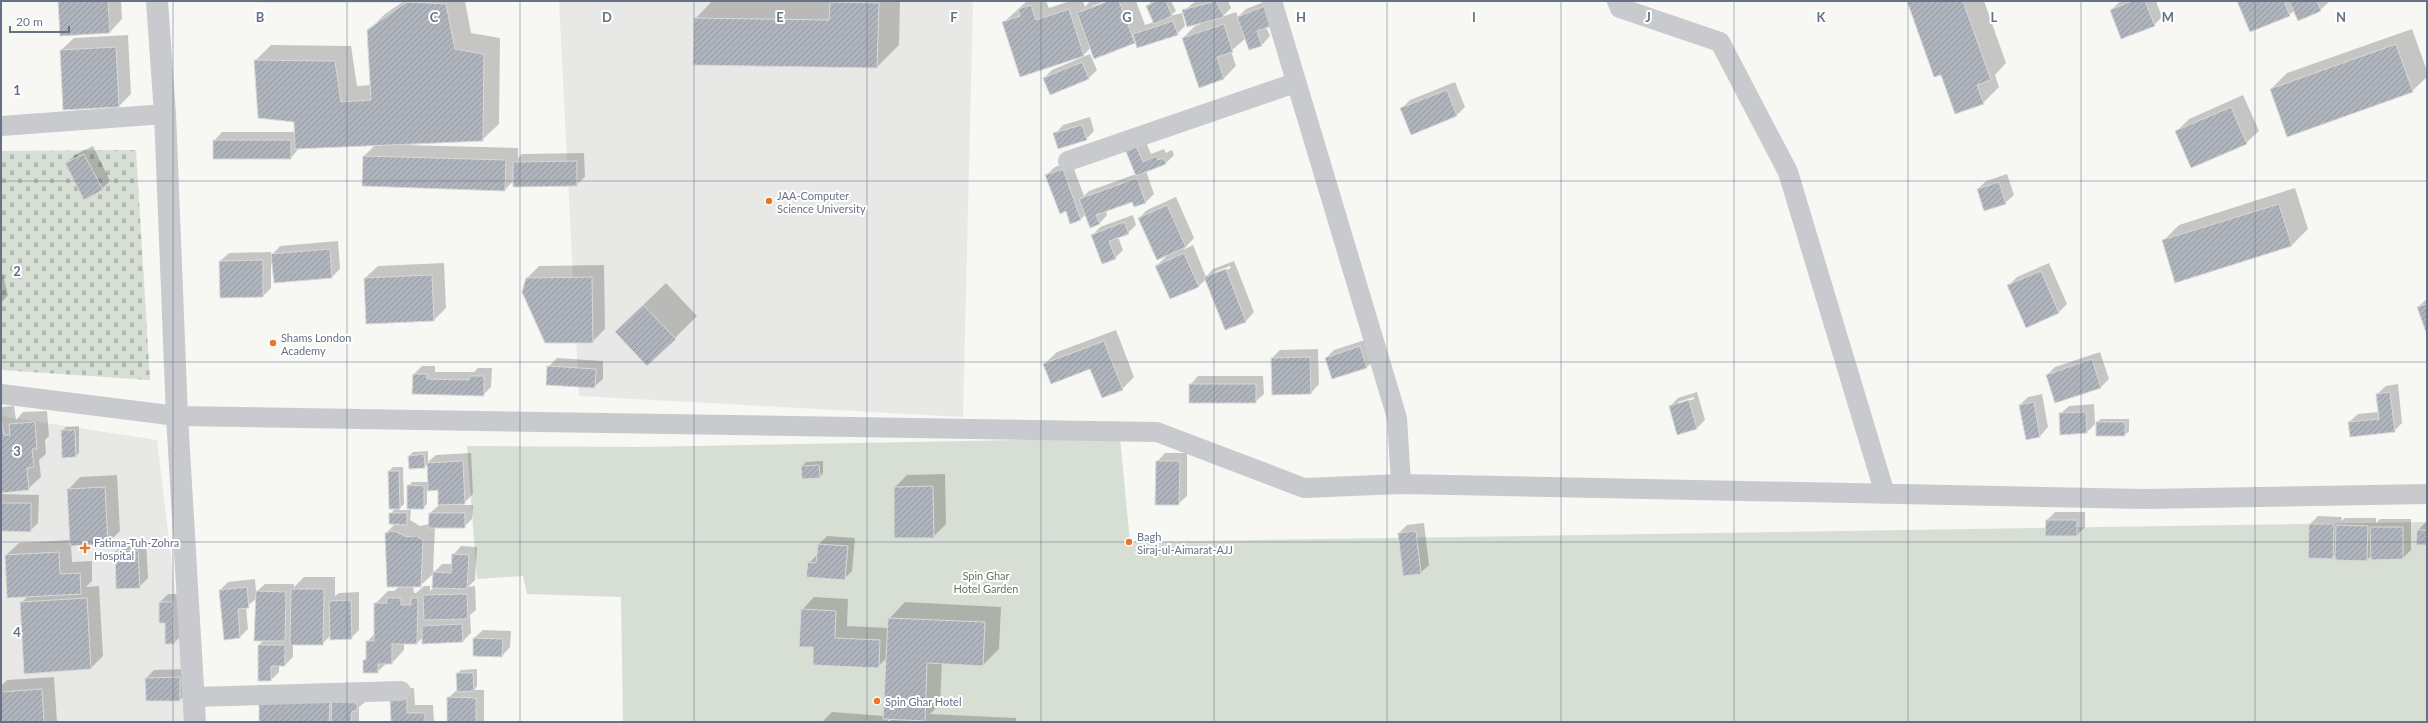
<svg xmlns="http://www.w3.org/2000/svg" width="2428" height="723" font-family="Lato,sans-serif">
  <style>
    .built { fill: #e8e8e7 }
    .cemetery { fill: url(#cemetery-stones) }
    .green { fill: #d7dfd5 }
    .shadow { fill: #0003; fill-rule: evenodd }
    .building { fill: url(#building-hatch); stroke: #d8d9d7 }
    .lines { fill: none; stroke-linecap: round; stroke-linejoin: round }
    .minor { stroke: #c8cace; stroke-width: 20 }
    .tertiary { stroke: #c8cace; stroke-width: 22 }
    .grid { fill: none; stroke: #667186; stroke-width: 1; stroke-opacity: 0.55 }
    .poi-dot { fill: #e67826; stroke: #fff; stroke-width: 1.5 }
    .labels { text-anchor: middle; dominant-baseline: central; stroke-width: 4; stroke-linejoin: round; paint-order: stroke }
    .poi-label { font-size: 11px; fill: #667186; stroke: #fff; text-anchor: start }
    .park-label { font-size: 11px; fill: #617861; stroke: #fff }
    .grid-label { font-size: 13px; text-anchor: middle; font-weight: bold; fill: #667186; stroke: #fff; stroke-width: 4; stroke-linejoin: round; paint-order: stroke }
  </style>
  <defs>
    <pattern id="cemetery-stones" width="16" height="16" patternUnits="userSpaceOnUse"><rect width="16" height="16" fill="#d7dfd5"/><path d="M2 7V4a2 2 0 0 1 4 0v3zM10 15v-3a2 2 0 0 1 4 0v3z" fill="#b2b9b2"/></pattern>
    <pattern id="building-hatch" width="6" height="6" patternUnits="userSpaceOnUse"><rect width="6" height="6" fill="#b0b5bd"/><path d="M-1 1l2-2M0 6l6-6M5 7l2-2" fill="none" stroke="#93989f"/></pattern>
  </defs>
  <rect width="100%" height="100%" fill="#f7f7f4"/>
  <path class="built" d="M559,1H973L963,417L579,396Z
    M1,416L157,440L183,656L186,722H1Z"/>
  <path class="cemetery" d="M136,150L150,380L1,370V151Z"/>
  <path class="green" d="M1120,438L1130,542L2427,522V722H623L621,597L527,594L523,576L477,579L467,446L638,447Z"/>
  <path class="shadow" d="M59,1H121L122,19L110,32Z
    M258,1H465L471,33L500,38L499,124L482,140L404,145L518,148V158L522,154L584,153L585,177L576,185L514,180L505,190L364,156L376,144L299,148L291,158L214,141L222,132H296L295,121L255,61L271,45L351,46L357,86L371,85L368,31L385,14L404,1Z
    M712,1H900L899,45L877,67L695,19Z
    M1027,1H1046L1049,8L1070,1H1083L1085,7L1090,1H1105L1092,6V8L1111,1H1136L1145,25L1154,22L1147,6L1151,2L1171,1L1176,11L1170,16L1182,13L1185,26L1177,34L1134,43L1091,47L1083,56L1003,23Z
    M1196,1H1228L1231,8L1222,17L1236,12L1238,17L1246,9L1267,1L1266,27L1270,36L1262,45L1246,38L1231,51L1236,66L1224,78L1199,87L1183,38L1195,26L1201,24L1183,11Z
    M1908,1H1984L2006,63L1995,75L1999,87L1983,103L1942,73Z
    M2156,1L2162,17L2154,25L2111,10L2121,1Z
    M2238,1H2328L2329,2L2320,10H2295L2289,15Z
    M2412,29L2427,71V77L2412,91L2271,89L2287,73Z
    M128,35L131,94L119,106L61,50L74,38Z
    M1090,54L1097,70L1089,78L1050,94L1044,78L1052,70Z
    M1455,82L1465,107L1457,115L1412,134L1401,109L1410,100Z
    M2243,95L2259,131L2246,143L2176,132L2189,119Z
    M1090,117L1094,131L1086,139L1055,134L1063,125Z
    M1143,135L1151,154L1164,149L1166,153L1172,150L1174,155L1166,163L1146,171L1154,194L1146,202L1135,206L1133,201L1106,210L1107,215L1099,224L1086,214L1081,219L1066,210L1046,175L1055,167L1071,161L1084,196L1089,191L1136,174L1125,148Z
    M93,146L110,181L102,189L66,163L75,155Z
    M2007,174L2014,195L2005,203L1978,189L1986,181Z
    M2295,188L2308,229L2292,245L2176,281L2163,241L2179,225Z
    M1176,197L1194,238L1183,250L1193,245L1206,277L1213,269L1234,261L1254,312L1246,321L1225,329L1206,279L1198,287L1156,266L1168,255L1139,218L1147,210ZM1230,266L1231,268L1214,275V272Z
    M1133,215L1136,225L1128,233L1118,237L1123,250L1115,258L1092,236L1100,227Z
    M338,241L340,269L332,277L275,282L271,260V288L263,296L221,297L220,261L229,253L271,252V256L280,246Z
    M444,263L446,308L434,320L365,278L378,266Z
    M2049,263L2067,304L2059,312L2026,327L2008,286L2017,277Z
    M604,265L605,329L592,342L527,278L539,266Z
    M1,275H3L8,295L1,303Z
    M666,283L697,316L675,338L638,310Z
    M2427,299V332L2418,307Z
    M1116,330L1134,377L1122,389L1091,368L1044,364L1057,352Z
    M1368,339L1375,359L1367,367L1326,358L1334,350Z
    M1318,349L1319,384L1311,393L1272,358L1280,350Z
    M2100,352L2109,379L2101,387L2056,402L2047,375L2055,367Z
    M557,358L603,361V379L594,387L548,367Z
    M422,366H435V372H474L478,368H492L491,387L483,395L413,393L414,374Z
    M1198,376H1263L1264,394L1255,402L1190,385Z
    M2398,384L2402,423L2394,431L2349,422L2358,414L2379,412L2377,394L2386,386Z
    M1697,392L1705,420L1697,428L1677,434L1670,406L1678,398ZM1694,397V399L1678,404V402Z
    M2042,394L2048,427L2040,436L2020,405L2028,397Z
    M2094,404L2095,424L2087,432L2060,414L2069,406Z
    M14,406L16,420L23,412L47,411L49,436L45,440L46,454L39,460L41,477L28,489L1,492V407Z
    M2101,419H2129V431L2125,435L2097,422Z
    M79,426V453L75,456L62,431L66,427Z
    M428,451V462L436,455L471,453L473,494L464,503L454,505H473L472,519L464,527H435L433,573L442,564H452L453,555L461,546L477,547L475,580L468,587L475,586L476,610L470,615L471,633L463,641L423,637L417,643H404V650L392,663H387L377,672L364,660L367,657V642L375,633V604L388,591H394L400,586L386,533L396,523L390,514L396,508H390L389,471L393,467H403L404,504L398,510H411L410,520L420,526L429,524L430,513L439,505V489L427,490V504L423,508L408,486L412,482H429L428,464L424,467L409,456L413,452ZM434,573L433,588L430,591V586H424L416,593H414L413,586H420Z
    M1165,453H1187V496L1178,504L1157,462Z
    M823,461V473L820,477L802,466L806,462Z
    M945,474L946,524L933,537L895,487L907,475Z
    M117,475L120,531L108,543L71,545L72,562L92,561V581L86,587L99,586L103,656L91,668L21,603L28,596L6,555L19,543L71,540L68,490L80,477Z
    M1,494L39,495L38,523L30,531L1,530Z
    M2055,512H2085V527L2077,535L2047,520Z
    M2318,516L2342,517L2341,521L2345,518H2376V523L2380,519H2411V550L2403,558L2372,555L2367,560L2336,554L2332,558L2310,524Z
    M2426,522H2427V544L2418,530Z
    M1424,523L1429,565L1420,573L1399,533L1407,525Z
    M827,536L855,538L852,571L844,579L809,563L818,554L819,544Z
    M146,542L148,578L139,587L116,551L124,543Z
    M304,577H335V596L339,593L359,592V630L351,638L331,635L322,644H293V657L285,665H279V672L271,680L259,645L264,640L256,599L246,607L248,629L240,637L220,590L228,582L255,579L256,592L265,584H294V587Z
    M168,594H181L182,635L174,643L160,602Z
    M814,597L848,599L847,626L888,628L889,619L905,602L1001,607L999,649L983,665L942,663L940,704L930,714L1016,718V722H889L892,719H888V722H822L832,712L884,716L887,658L878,666L814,646L802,610Z
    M483,630L511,631L510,647L502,656L474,655V638Z
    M188,669V692L180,700L146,678L154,670Z
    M477,669V686L474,690H484V722H448V698L458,689L457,674L461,670Z
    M54,677L57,722H1V686L7,680Z
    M414,688L415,705H433L434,722H392L399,689Z
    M342,689L365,695V702L359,707V722H260Z"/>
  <path class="building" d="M58,1H108L110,33L60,36Z
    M257,1H433V2H257Z
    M1108,1H1119L1135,43L1094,59L1077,13Z
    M1157,1H1166L1172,16L1154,24L1146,6Z
    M1216,1L1224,17L1187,27L1182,10Z
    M1907,1H1963L1991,80L1977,85L1984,104L1955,114L1941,75L1934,77Z
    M2132,1H2145L2155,26L2121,39L2110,10Z
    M2237,1H2284L2290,16L2250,32Z
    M2289,1H2317L2321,11L2298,21Z
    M407,2L446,4L455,49L484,54L483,141L295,149L294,122L258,118L254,60L335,61L341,102L371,100L367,30Z
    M830,2L879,3L877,68L693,65L694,18L829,20Z
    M1031,5L1036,20L1069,9L1084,56L1020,77L1002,22L1020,16L1018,9Z
    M1265,6L1272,26L1257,31L1262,46L1249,50L1237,17Z
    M1173,21L1178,35L1137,48L1133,34Z
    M1224,24L1233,52L1217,57L1224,79L1199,88L1182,38Z
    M2396,44L2413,92L2287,137L2270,89Z
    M116,47L119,107L63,110L60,50Z
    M1082,62L1089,79L1050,95L1043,78Z
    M1447,90L1457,116L1411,135L1400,108Z
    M2231,107L2247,144L2191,168L2175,131Z
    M1082,125L1087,140L1058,149L1053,133Z
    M213,140H291V159H213Z
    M1135,143L1143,162L1156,156L1158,160L1164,158L1166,164L1136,176L1124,147Z
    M84,154L103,190L84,200L65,163Z
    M363,156L506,160L505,191L362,186Z
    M577,161V186L513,187V162Z
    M1063,169L1081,220L1070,224L1066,211L1060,214L1045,175Z
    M1137,178L1146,203L1134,207L1132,202L1096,215L1100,224L1090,228L1079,199Z
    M1999,182L2006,204L1984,211L1977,189Z
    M2279,204L2292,246L2175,283L2162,240Z
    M1167,205L1186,247L1157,260L1138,218Z
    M1124,222L1129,234L1109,241L1116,259L1102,264L1091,235Z
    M330,249L332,278L274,283L271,254Z
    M1184,253L1199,287L1170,299L1155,266Z
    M263,260V297L220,298L219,261Z
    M1226,269L1246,322L1225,330L1204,277Z
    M2041,271L2059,313L2026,328L2007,285Z
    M432,275L434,321L366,324L364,278Z
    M592,277L593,343H545L522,292L526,278Z
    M2427,304V335L2417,307Z
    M643,305L676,339L647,366L615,332Z
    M1104,341L1123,390L1102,398L1090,369L1051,384L1043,364Z
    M1360,346L1367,368L1332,379L1325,358Z
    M1310,357L1311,394L1272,395L1271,358Z
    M2092,359L2101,388L2055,403L2046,375Z
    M547,366L596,369L595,388L546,385Z
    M413,374H427V379L469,380V376H484V396L412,394Z
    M1189,384H1256V403H1189Z
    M2390,392L2395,432L2350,437L2348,422L2379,419L2376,394Z
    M1689,400L1697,429L1677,435L1669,406Z
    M2034,402L2040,437L2026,440L2019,405Z
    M2086,412L2087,433L2060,435L2059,413Z
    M1,418L4,435H10L9,424L35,422L37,449H32L34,467L27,468L29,490L1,493Z
    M2096,422H2125V436H2096Z
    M61,430H75L76,457L62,458Z
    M424,454L425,468L409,469L408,456Z
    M463,461L465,504L438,505V490L428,491L427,463Z
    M1156,461H1180L1179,505H1155Z
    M819,465L820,478L802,479L801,466Z
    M388,471H399L400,509H389Z
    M407,485L424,486V509H407Z
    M933,486L934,538H894V487Z
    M105,487L108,544L70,546L67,489Z
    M1,503H31V532L1,531Z
    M389,513H407V525L389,524Z
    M429,513H465V528H428Z
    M2046,520H2077V536H2045Z
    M2309,524H2334L2333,559L2308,558Z
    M2336,525L2368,526L2367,561L2335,560Z
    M2370,527H2403V559L2371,560Z
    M2417,530H2427V545H2416Z
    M394,531L407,537L416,536L423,540L421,587H387L385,533Z
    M1416,531L1421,574L1403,576L1398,533Z
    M818,544L848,546L845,580L806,577L808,562L816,563Z
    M138,550L140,588L116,589L115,551Z
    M59,552L60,574L80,573L81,594L7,598L5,555Z
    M452,554L469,555L467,589L432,588L433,572L451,573Z
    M247,587L249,608L238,609L240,638L224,640L219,590Z
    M291,589H324L323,645H290Z
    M256,591L286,592L285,641H254Z
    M467,594L468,619L424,620L423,595Z
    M87,598L91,669L24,674L20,602Z
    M386,598H401V605H411V598H418L417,644H392V664H378V673H363V660H366V641H374V603H387Z
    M351,600L352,639L330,640L329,601Z
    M159,602H173L174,644H165V623H159Z
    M801,609L836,611L835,638L880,640L879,668L813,665V647H799Z
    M888,618L985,622L983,666L927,663L925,721L883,719Z
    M462,624L463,642L422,644V626Z
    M473,638L503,639L502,657L473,656Z
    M258,645H285V666H271V681H258Z
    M456,673H473L474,691L457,692Z
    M180,677V701H146L145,678Z
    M42,689L44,722H1V692Z
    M407,696V713H425V722H391L390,697Z
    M447,697L476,698V722H447Z
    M259,701H330L329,722H259Z
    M332,702L357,703V711H352L351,722H331Z"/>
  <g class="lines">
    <path class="minor" d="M1272,1L1397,418L1401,484
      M1617,1L1620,8L1720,42L1788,172L1885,494
      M1,126L165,114
      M1068,161L1295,83
      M1,394L177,416L1157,432L1304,488L1401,484L2144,499L2427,494
      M194,697L401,691"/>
    <path class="tertiary" d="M157,1L165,114L177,416L195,722"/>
  </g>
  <path class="grid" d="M173,1V722M347,1V722M520,1V722M694,1V722M867,1V722M1041,1V722M1214,1V722M1387,1V722M1561,1V722M1734,1V722M1908,1V722M2081,1V722M2255,1V722M1,181H2427M1,362H2427M1,542H2427"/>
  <g class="poi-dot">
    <circle cx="769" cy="201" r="4"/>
    <circle cx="273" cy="343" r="4"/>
    <circle cx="1129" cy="542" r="4"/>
    <path d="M83 542h4v4h4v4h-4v4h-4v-4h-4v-4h4z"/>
    <circle cx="877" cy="701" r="4"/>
  </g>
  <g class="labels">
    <g class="poi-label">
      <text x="777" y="195">JAA-Computer<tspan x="777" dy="13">Science University</tspan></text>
      <text x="281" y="337">Shams London<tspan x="281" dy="13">Academy</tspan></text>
      <text x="1137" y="536">Bagh<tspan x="1137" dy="13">Siraj-ul-Aimarat-AJJ</tspan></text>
      <text x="94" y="542">Fatima-Tuh-Zohra<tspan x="94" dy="13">Hospital</tspan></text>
      <text x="885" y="701">Spin Ghar Hotel</text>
    </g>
    <g class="park-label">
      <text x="986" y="575">Spin Ghar<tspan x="986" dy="13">Hotel Garden</tspan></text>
    </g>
  </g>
  <g class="grid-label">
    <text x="260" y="22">B</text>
    <text x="434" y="22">C</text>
    <text x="607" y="22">D</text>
    <text x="780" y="22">E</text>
    <text x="954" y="22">F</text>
    <text x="1127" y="22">G</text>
    <text x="1301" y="22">H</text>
    <text x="1474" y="22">I</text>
    <text x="1648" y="22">J</text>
    <text x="1821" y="22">K</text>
    <text x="1994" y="22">L</text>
    <text x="2168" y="22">M</text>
    <text x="2341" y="22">N</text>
    <text x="17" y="95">1</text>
    <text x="17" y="276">2</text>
    <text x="17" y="456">3</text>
    <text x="17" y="637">4</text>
  </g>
  <rect width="2428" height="723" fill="none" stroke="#667186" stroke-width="4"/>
  <path d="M10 26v6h59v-6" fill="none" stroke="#667186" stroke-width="2"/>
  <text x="16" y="26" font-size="12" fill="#667186" stroke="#ffffff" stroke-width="3" paint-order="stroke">20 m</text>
</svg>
